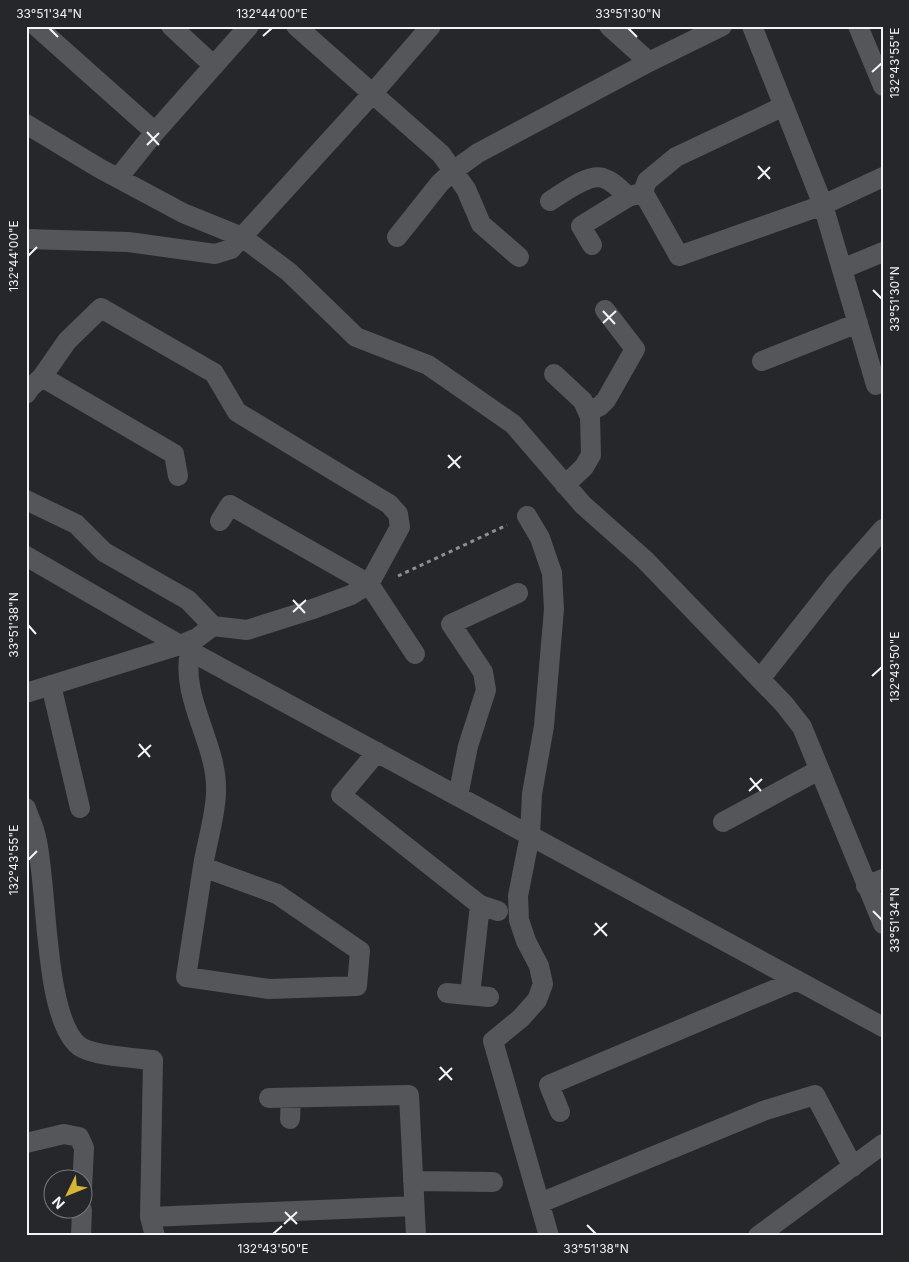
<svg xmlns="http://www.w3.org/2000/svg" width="909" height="1262" font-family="Inter,sans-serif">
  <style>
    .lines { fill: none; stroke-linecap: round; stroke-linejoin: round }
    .path { stroke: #8e8f92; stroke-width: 3; stroke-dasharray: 4 4; stroke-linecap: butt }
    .street { stroke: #545659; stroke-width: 20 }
    .ticks { fill: none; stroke: #f3f4f6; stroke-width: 2 }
    .neatline { fill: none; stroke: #f3f4f6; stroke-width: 2 }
    .ticks-label { font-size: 12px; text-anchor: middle; fill: #f3f4f6 }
  </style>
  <rect width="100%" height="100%" fill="#26272a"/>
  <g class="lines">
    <path class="path" d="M398,576L507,525"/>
    <path class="street" d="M36,26L155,132
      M171,26L214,66
      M296,26L441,154L466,189L481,224L519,257
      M609,26L649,62L722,26
      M752,26L823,205L883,177
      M858,26L883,86
      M784,106L676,157L647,181L643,192L679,256L823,205L876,385
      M26,124L99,168L183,213L242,237L289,272L356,337L428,365L513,424L583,505L645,560L784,704L802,727L883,924
      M118,178L155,132L249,26
      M550,201C563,193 588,173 603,178C613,181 621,190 628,197L643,192
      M397,237L440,183L453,171L478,153L649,62
      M26,239L128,242L215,254L231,249L373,93L431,26
      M592,245L581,226L628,197
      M842,269L883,252
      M762,361L858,323
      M554,374L583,401L590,417L591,455L584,467L565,485
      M42,377L174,454L178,476
      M26,394L30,388L42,377L67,341L101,308L214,373L237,412L389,504L398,514L400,527L369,584L351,595L310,610L247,630L213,626L197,638L180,645L26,693
      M588,412L600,406L606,400L635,349L605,310
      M26,500L76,524L104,552L188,600L213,626
      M527,516L540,538L552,573L554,609L544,726L532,794L530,835L518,896L519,920L526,941L539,966L543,984L537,1000L521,1018L493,1041L549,1236
      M220,521L230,505L369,584L415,654
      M26,556L190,651L883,1027
      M190,651C180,699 218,744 216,792C216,811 208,840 204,860C198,899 192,938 186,977L269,989L357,986L360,951L277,894L203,867
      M760,679L838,580L883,529
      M51,685L80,808
      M377,752L341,795L480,905L498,911
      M458,796L468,746L486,690L483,672L451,624L518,593
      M26,808C29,818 34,827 36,837C48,884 43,1017 79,1046C92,1056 135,1058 153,1060L150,1217L155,1236
      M723,822L819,770
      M866,886L883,879
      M447,993L489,997
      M470,995L480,905
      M269,1098L409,1095L416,1236
      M560,1112L549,1085L797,980
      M290,1119L291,1098
      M26,1143L64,1134L79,1137L84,1148L82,1189
      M413,1181L493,1182
      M540,1203L763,1111L815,1095L853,1167
      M150,1217L414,1206
      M81,1236L82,1210
      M758,1236L883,1144"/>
  </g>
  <path class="ticks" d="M49,28L58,37M628,28L637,37M263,36L272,28M872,72L882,63M147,132L159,145M147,145L159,133M758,166L770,179M758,179L770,167M28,256L37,247M873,290L882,299M603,311L615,324M603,323L616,311M448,455L460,468M448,468L461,456M293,600L305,613M293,612L306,600M28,625L36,634M872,676L882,667M139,744L150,757M138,757L151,745M750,778L761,791M749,791L762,779M28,860L37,851M873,911L882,920M595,923L607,936M594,935L607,923M440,1067L452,1080M439,1080L452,1068M285,1212L297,1224M284,1224L297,1212M587,1225L596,1234M273,1234L282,1226"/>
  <rect width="909" height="1262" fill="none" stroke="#26272a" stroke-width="55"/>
  <g transform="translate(68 1194) rotate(227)"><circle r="24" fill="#26272a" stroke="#78797c"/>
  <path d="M0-4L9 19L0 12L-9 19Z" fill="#d5b535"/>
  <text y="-8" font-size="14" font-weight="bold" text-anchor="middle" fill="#f3f4f6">N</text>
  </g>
  <rect x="28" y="28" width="854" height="1206" class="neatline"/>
  <g class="ticks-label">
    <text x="49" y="18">33°51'34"N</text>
    <text x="272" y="18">132°44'00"E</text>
    <text x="628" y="18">33°51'30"N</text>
    <text transform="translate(895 63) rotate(-90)" y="4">132°43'55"E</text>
    <text transform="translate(14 256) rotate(-90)" y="4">132°44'00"E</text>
    <text transform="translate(895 299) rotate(-90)" y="4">33°51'30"N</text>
    <text transform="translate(14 625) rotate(-90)" y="4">33°51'38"N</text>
    <text transform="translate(895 667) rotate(-90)" y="4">132°43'50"E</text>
    <text transform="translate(14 860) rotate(-90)" y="4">132°43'55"E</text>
    <text transform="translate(895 920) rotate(-90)" y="4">33°51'34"N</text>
    <text x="273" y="1253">132°43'50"E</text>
    <text x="596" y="1253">33°51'38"N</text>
  </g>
</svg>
